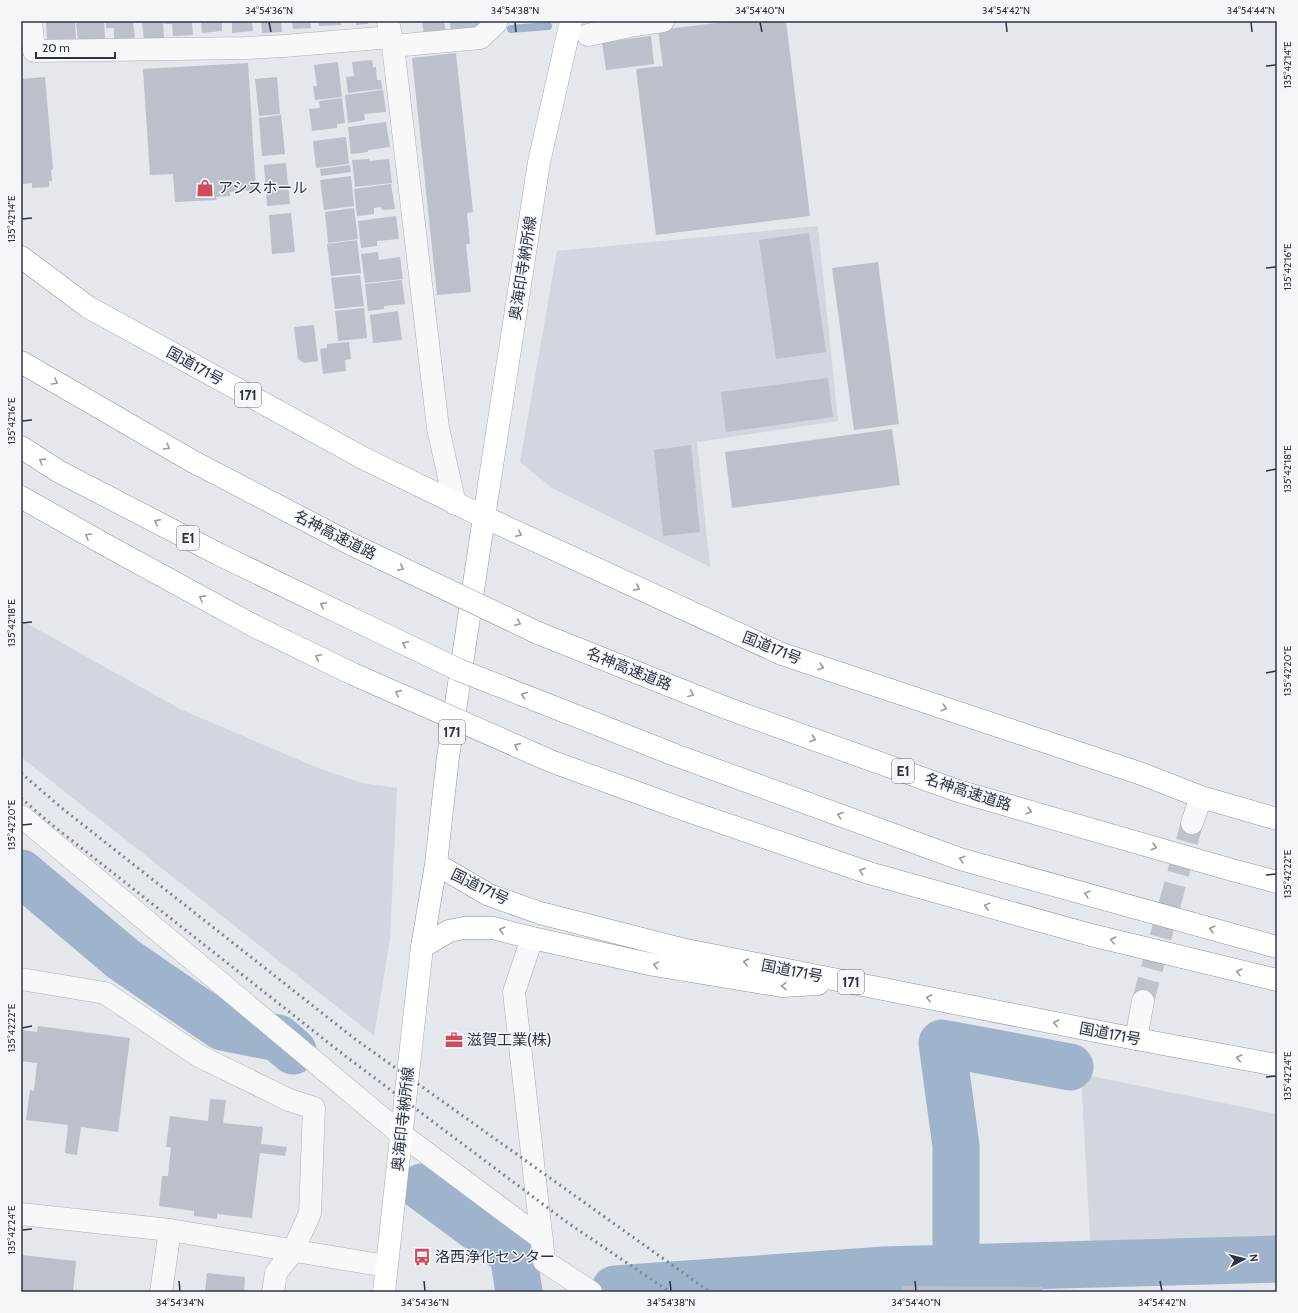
<svg xmlns="http://www.w3.org/2000/svg" width="1298" height="1313" font-family="Cabin,'Noto Sans JP',sans-serif">
  <style>
    .built { fill: #d2d6de }
    .lines { fill: none; stroke-linecap: round; stroke-linejoin: round }
    .stream { stroke: #9fb4cc; stroke-width: 8 }
    .river { stroke: #9fb4cc; stroke-width: 47 }
    .building { fill: #bbc0ca }
    .minor-tunnel { stroke: #bfc3cb; stroke-width: 22; stroke-dasharray: 22 11; stroke-linecap: butt }
    .minor-casing { stroke: #a9aeb7; stroke-width: 23 }
    .major-casing { stroke: #a3abb8; stroke-width: 23 }
    .highway-casing { stroke: #8b94a3; stroke-width: 23 }
    .minor { stroke: #f7f8fa; stroke-width: 22 }
    .major { stroke: #fff; stroke-width: 22 }
    .highway { stroke: #fff; stroke-width: 22 }
    .rail { stroke: #7d8696; stroke-width: 3; stroke-dasharray: 2 4; stroke-linecap: butt }
    .highway-bridge-casing { stroke: #8b94a3; stroke-width: 23; stroke-linecap: butt }
    .highway-bridge { stroke: #fff; stroke-width: 22 }
    .oneway { stroke: #959aa2 }
    .ticks { fill: none; stroke: #2b3445; stroke-width: 1.5 }
    .labels { text-anchor: middle; dominant-baseline: central; stroke-width: 3; stroke-linejoin: round; paint-order: stroke }
    .shield { fill: #f4f6f9; stroke: #676e7b; stroke-width: 1 }
    .shield-label { font-size: 14px; font-weight: bold; fill: #2b3445 }
    .poi-label { font-size: 15px; fill: #2b3445; stroke: #f4f6f9; text-anchor: start }
    .street-label { font-size: 15px; fill: #2b3445; stroke: #f4f6f9 }
    .neatline { fill: none; stroke: #2b3445; stroke-width: 1.5 }
    .ticks-label { font-size: 10px; text-anchor: middle; fill: #2b3445 }
  </style>
  <rect width="100%" height="100%" fill="#e4e7ec"/>
  <path class="built" d="M818,226L838,421L697,442L710,567L552,488L520,462L557,251Z
    M21,620L180,709L318,768L362,783L397,788L390,939L374,1036L21,757Z
    M1081,1074L1277,1114V1252L1091,1254Z"/>
  <g class="lines">
    <path class="stream" d="M511,29L548,26"/>
    <path class="river" d="M21,873L123,959L222,1027L278,1038L293,1051
      M422,1187L513,1254L519,1292
      M956,1268V1146L942,1043L1070,1067
      M615,1289L884,1270L1277,1259"/>
  </g>
  <path class="building" d="M51,21H75L76,39L47,41L46,22Z
    M76,21H104L105,39L78,41Z
    M106,21H133L135,38L114,40V28H106Z
    M136,21H163L164,39L144,41L142,23H136Z
    M164,21H192L193,35L173,36L172,24H164Z
    M201,21H222V31L202,33Z
    M224,21H252L253,31L232,33V22L224,23Z
    M261,21H281L282,32L262,33Z
    M292,21H310L311,28L293,29Z
    M318,21H340L341,25L319,26Z
    M356,21H368V24L356,25Z
    M422,21H444L446,34L424,36Z
    M450,21H483L484,31L451,35Z
    M733,21H786L810,216L656,235L636,69L663,66L658,30Z
    M651,36L654,64L606,70L602,42Z
    M456,53L473,212L467,213L470,244H466L471,292L437,295L412,58Z
    M372,60L373,67H376L377,80H381L382,89L348,93L346,77L354,76L352,62Z
    M338,62L342,97L315,100L313,86H317L314,65Z
    M248,63L256,190L230,192V196L216,197L217,200L175,202L173,174L150,175L143,69Z
    M45,77L53,169L51,170L52,181H49V187L32,188V183L22,184L21,79Z
    M277,77L280,114L259,116L255,79Z
    M383,90L386,112L364,114L365,120L348,123L345,95Z
    M342,98L345,123L337,124V128L312,131L309,109L320,108L319,101Z
    M281,115L285,154L262,156L259,118Z
    M386,122L390,147L368,150V152L351,154L348,127Z
    M346,137L349,164L316,168L313,141Z
    M369,159V161L389,159L392,183L355,187L352,160Z
    M286,163L290,204L267,206L264,165Z
    M350,165L351,172L321,176L320,169Z
    M351,176L354,206L324,210L320,180Z
    M391,184L395,209L382,210L381,207L374,208V214L357,216L354,189Z
    M354,208L358,239L328,243L325,212Z
    M291,213L295,252L272,254L269,215Z
    M396,216L399,239L377,241V246L361,248L358,221Z
    M809,233L826,352L776,359L759,240Z
    M357,240L361,273L331,276L327,244Z
    M378,252L379,260L400,257L403,279L365,283L361,254Z
    M878,262L899,424L854,430L832,268Z
    M360,275L364,306L335,309L331,278Z
    M402,280L405,304L384,306V309L368,311L365,284Z
    M364,308L367,338L338,341L335,311Z
    M398,311L402,340L373,343L370,315Z
    M314,325L318,361L304,363L298,359L294,327Z
    M349,342L351,359L345,360L346,371L323,374L320,349L327,348V344Z
    M828,378L833,417L726,432L721,392Z
    M892,429L900,485L732,508L725,452Z
    M691,445L700,532L663,536L654,450Z
    M38,1026L130,1038L118,1132L81,1127L77,1155L65,1153L68,1125L26,1120L30,1090L34,1091L37,1063L21,1061V1030L37,1032Z
    M210,1099L226,1100L223,1123L263,1127L261,1144L287,1147L285,1156L260,1153L252,1218L217,1214V1219L194,1216V1211L159,1206L162,1176H168L171,1147H166L170,1116L208,1121Z
    M21,1255L76,1261L73,1292H21Z
    M207,1273L245,1277L244,1292H205Z
    M902,1286L1042,1287V1292H902Z"/>
  <g class="lines">
    <path class="minor-tunnel" d="M1143,1001L1192,823"/>
    <g class="minor-casing">
      <path id="minor" d="M31,21L34,51L246,48L284,46L391,37
        M388,21L393,46L438,428L455,504
        M588,35L635,25L663,21
        M393,46L480,38L496,23V21
        M21,816L401,1134L542,1239
        M1192,823L1201,797
        M532,938L514,992L544,1261L591,1292
        M21,979L105,993L199,1056L289,1100L314,1108L310,1213L293,1251L276,1273L273,1292
        M1136,1039L1143,1001
        M21,1214L170,1230L386,1266
        M161,1292L170,1230"/>
    </g>
    <g class="major-casing">
      <path id="major" d="M484,517L539,162L571,21
        M384,1292L422,947"/>
    </g>
    <g class="highway-casing">
      <path id="highway" d="M21,257L88,307L363,458L484,517L782,654L1142,774L1201,797L1277,819
        M21,362L192,461L353,545
        M21,447L58,471L220,555L359,622
        M21,497L104,544L256,627L353,674
        M538,633L726,708L958,791L1232,870L1277,882
        M561,710L675,755L960,859L1277,947
        M553,762L685,810L869,873L1091,935L1277,980
        M436,864L489,895L540,913L681,949L1136,1039L1277,1065
        M422,947L449,931L464,928H493L532,938L654,965L782,986L818,984
        M422,947L436,864L448,757L484,517"/>
    </g>
    <use href="#minor" class="minor"/>
    <use href="#major" class="major"/>
    <use href="#highway" class="highway"/>
    <path class="rail" d="M21,773L63,809L355,1039L710,1292
      M21,798L51,824L344,1055L568,1223L670,1292"/>
    <g class="highway-bridge-casing">
      <path id="highway-bridge" d="M353,545L538,633
        M359,622L459,670L561,710
        M353,674L553,762"/>
    </g>
    <use href="#highway-bridge" class="highway-bridge"/>
  </g>
  <defs><path id="oneway-chevron" d="M-2-3.5L2.5 0L-2 3.5" fill="none" stroke-width="1.6" stroke-linecap="round" stroke-linejoin="round"/></defs>
  <g class="oneway">
    <use href="#oneway-chevron" transform="translate(55 382) rotate(30)"/>
    <use href="#oneway-chevron" transform="translate(167 447) rotate(30)"/>
    <use href="#oneway-chevron" transform="translate(42 461) rotate(-148)"/>
    <use href="#oneway-chevron" transform="translate(157 522) rotate(-153)"/>
    <use href="#oneway-chevron" transform="translate(519 534) rotate(25)"/>
    <use href="#oneway-chevron" transform="translate(88 536) rotate(-150)"/>
    <use href="#oneway-chevron" transform="translate(401 568) rotate(25)"/>
    <use href="#oneway-chevron" transform="translate(637 588) rotate(25)"/>
    <use href="#oneway-chevron" transform="translate(202 598) rotate(-151)"/>
    <use href="#oneway-chevron" transform="translate(323 605) rotate(-154)"/>
    <use href="#oneway-chevron" transform="translate(518 623) rotate(25)"/>
    <use href="#oneway-chevron" transform="translate(405 644) rotate(-155)"/>
    <use href="#oneway-chevron" transform="translate(318 657) rotate(-155)"/>
    <use href="#oneway-chevron" transform="translate(821 667) rotate(18)"/>
    <use href="#oneway-chevron" transform="translate(398 693) rotate(-156)"/>
    <use href="#oneway-chevron" transform="translate(691 694) rotate(22)"/>
    <use href="#oneway-chevron" transform="translate(524 695) rotate(-159)"/>
    <use href="#oneway-chevron" transform="translate(944 708) rotate(18)"/>
    <use href="#oneway-chevron" transform="translate(813 739) rotate(20)"/>
    <use href="#oneway-chevron" transform="translate(517 746) rotate(-156)"/>
    <use href="#oneway-chevron" transform="translate(1029 811) rotate(16)"/>
    <use href="#oneway-chevron" transform="translate(840 815) rotate(-160)"/>
    <use href="#oneway-chevron" transform="translate(1154 847) rotate(16)"/>
    <use href="#oneway-chevron" transform="translate(962 859) rotate(-163)"/>
    <use href="#oneway-chevron" transform="translate(862 871) rotate(-161)"/>
    <use href="#oneway-chevron" transform="translate(1087 894) rotate(-164)"/>
    <use href="#oneway-chevron" transform="translate(987 906) rotate(-165)"/>
    <use href="#oneway-chevron" transform="translate(1212 929) rotate(-164)"/>
    <use href="#oneway-chevron" transform="translate(502 930) rotate(-165)"/>
    <use href="#oneway-chevron" transform="translate(1113 940) rotate(-166)"/>
    <use href="#oneway-chevron" transform="translate(746 962) rotate(-169)"/>
    <use href="#oneway-chevron" transform="translate(656 965) rotate(-170)"/>
    <use href="#oneway-chevron" transform="translate(1239 972) rotate(-166)"/>
    <use href="#oneway-chevron" transform="translate(784 986) rotate(-179)"/>
    <use href="#oneway-chevron" transform="translate(929 998) rotate(-169)"/>
    <use href="#oneway-chevron" transform="translate(1056 1023) rotate(-169)"/>
    <use href="#oneway-chevron" transform="translate(1239 1058) rotate(-169)"/>
  </g>
  <path class="ticks" d="M269,22L271,32M515,22L516,32M760,22L762,32M1006,22L1007,32M1251,22L1252,32M1266,66L1276,65M22,219L32,218M1266,268L1276,267M22,421L32,420M1266,471L1276,469M22,623L32,622M1266,673L1276,671M22,825L32,824M1266,875L1276,874M22,1028L32,1026M1266,1077L1276,1076M22,1230L32,1229M179,1281L180,1291M424,1281L425,1291M670,1281L671,1291M915,1281L916,1291M1160,1281L1162,1291"/>
  <defs>
    <g id="shop-bare" transform="scale(1.38)"><path d="M-5-2.5h2.3a2.7 3.5 0 0 1 5.4 0H5L5.5 6h-11ZM-1.5-2.5h3a1.5 2.3 0 0 0-3 0Z" fill="#d1495b" stroke="#f4f6f9" stroke-width="2.5" paint-order="stroke"/></g>
    <g id="office-bare" transform="scale(1.38)"><path d="M-6-3h4V-5.5h4V-3h4V5H-6ZM-1-4.5V-3h2v-1.5ZM-6 0V1H6V0Z" fill="#d1495b" stroke="#f4f6f9" stroke-width="2.5" paint-order="stroke"/></g>
    <g id="bus-bare" transform="scale(1.38)"><path d="M-5-6H5V4H4V6H2V4H-2V6H-4V4H-5ZM-3.5-4V0h7V-4ZM-3.5 1.2v1.5H-2V1.2ZM2 1.2v1.5H3.5V1.2Z" fill="#d1495b" stroke="#f4f6f9" stroke-width="2.5" paint-order="stroke"/></g>
  </defs>
  <g fill-rule="evenodd">
    <use href="#shop-bare" x="205" y="188"/>
    <use href="#office-bare" x="454" y="1040"/>
    <use href="#bus-bare" x="422" y="1257"/>
  </g>
  <g class="labels">
    <g class="shield">
      <rect x="235" y="383" width="26" height="24" rx="3"/>
      <rect x="177" y="526" width="22" height="24" rx="3"/>
      <rect x="439" y="720" width="26" height="24" rx="3"/>
      <rect x="892" y="759" width="22" height="24" rx="3"/>
      <rect x="838" y="970" width="26" height="24" rx="3"/>
    </g>
    <g class="shield-label">
      <text x="248" y="395">171</text>
      <text x="188" y="538">E1</text>
      <text x="452" y="732">171</text>
      <text x="903" y="771">E1</text>
      <text x="851" y="982">171</text>
    </g>
    <g class="poi-label">
      <text x="218" y="188">アシスホール</text>
      <text x="467" y="1040">滋賀工業(株)</text>
      <text x="435" y="1257">洛西浄化センター</text>
    </g>
    <g class="street-label">
      <text transform="translate(523 268) rotate(-81)">奥海印寺納所線</text>
      <text transform="translate(195 366) rotate(29)">国道171号</text>
      <text transform="translate(335 535) rotate(27)">名神高速道路</text>
      <text transform="translate(772 648) rotate(22)">国道171号</text>
      <text transform="translate(629 669) rotate(22)">名神高速道路</text>
      <text transform="translate(968 792) rotate(18)">名神高速道路</text>
      <text transform="translate(480 887) rotate(26)">国道171号</text>
      <text transform="translate(792 971) rotate(11)">国道171号</text>
      <text transform="translate(1110 1034) rotate(11)">国道171号</text>
      <text transform="translate(403 1119) rotate(-84)">奥海印寺納所線</text>
    </g>
  </g>
  <rect width="1298" height="1313" fill="none" stroke="#f4f6f9" stroke-width="44"/>
  <g transform="translate(1244 1259) rotate(83)" stroke="#f4f6f9" stroke-width="3" paint-order="stroke">
  <path d="M0-3L7 15L0 10L-7 15Z" fill="#2b3445"/>
  <text y="-6" font-size="11" font-weight="bold" text-anchor="middle" fill="#2b3445">N</text>
  </g>
  <path d="M36 52v6h79v-6" fill="none" stroke="#2b3445" stroke-width="2"/>
  <text x="42" y="52" font-size="12" fill="#2b3445" stroke="#f4f6f9" stroke-width="3" paint-order="stroke">20 m</text>
  <rect x="22" y="22" width="1254" height="1269" class="neatline"/>
  <g class="ticks-label">
    <text x="269" y="14">34°54'36"N</text>
    <text x="515" y="14">34°54'38"N</text>
    <text x="760" y="14">34°54'40"N</text>
    <text x="1006" y="14">34°54'42"N</text>
    <text x="1251" y="14">34°54'44"N</text>
    <text transform="translate(1287 65) rotate(-90)" y="4">135°42'14"E</text>
    <text transform="translate(11 219) rotate(-90)" y="4">135°42'14"E</text>
    <text transform="translate(1287 267) rotate(-90)" y="4">135°42'16"E</text>
    <text transform="translate(11 421) rotate(-90)" y="4">135°42'16"E</text>
    <text transform="translate(1287 469) rotate(-90)" y="4">135°42'18"E</text>
    <text transform="translate(11 623) rotate(-90)" y="4">135°42'18"E</text>
    <text transform="translate(1287 671) rotate(-90)" y="4">135°42'20"E</text>
    <text transform="translate(11 825) rotate(-90)" y="4">135°42'20"E</text>
    <text transform="translate(1287 874) rotate(-90)" y="4">135°42'22"E</text>
    <text transform="translate(11 1028) rotate(-90)" y="4">135°42'22"E</text>
    <text transform="translate(1287 1076) rotate(-90)" y="4">135°42'24"E</text>
    <text transform="translate(11 1230) rotate(-90)" y="4">135°42'24"E</text>
    <text x="180" y="1306">34°54'34"N</text>
    <text x="425" y="1306">34°54'36"N</text>
    <text x="671" y="1306">34°54'38"N</text>
    <text x="916" y="1306">34°54'40"N</text>
    <text x="1162" y="1306">34°54'42"N</text>
  </g>
</svg>
